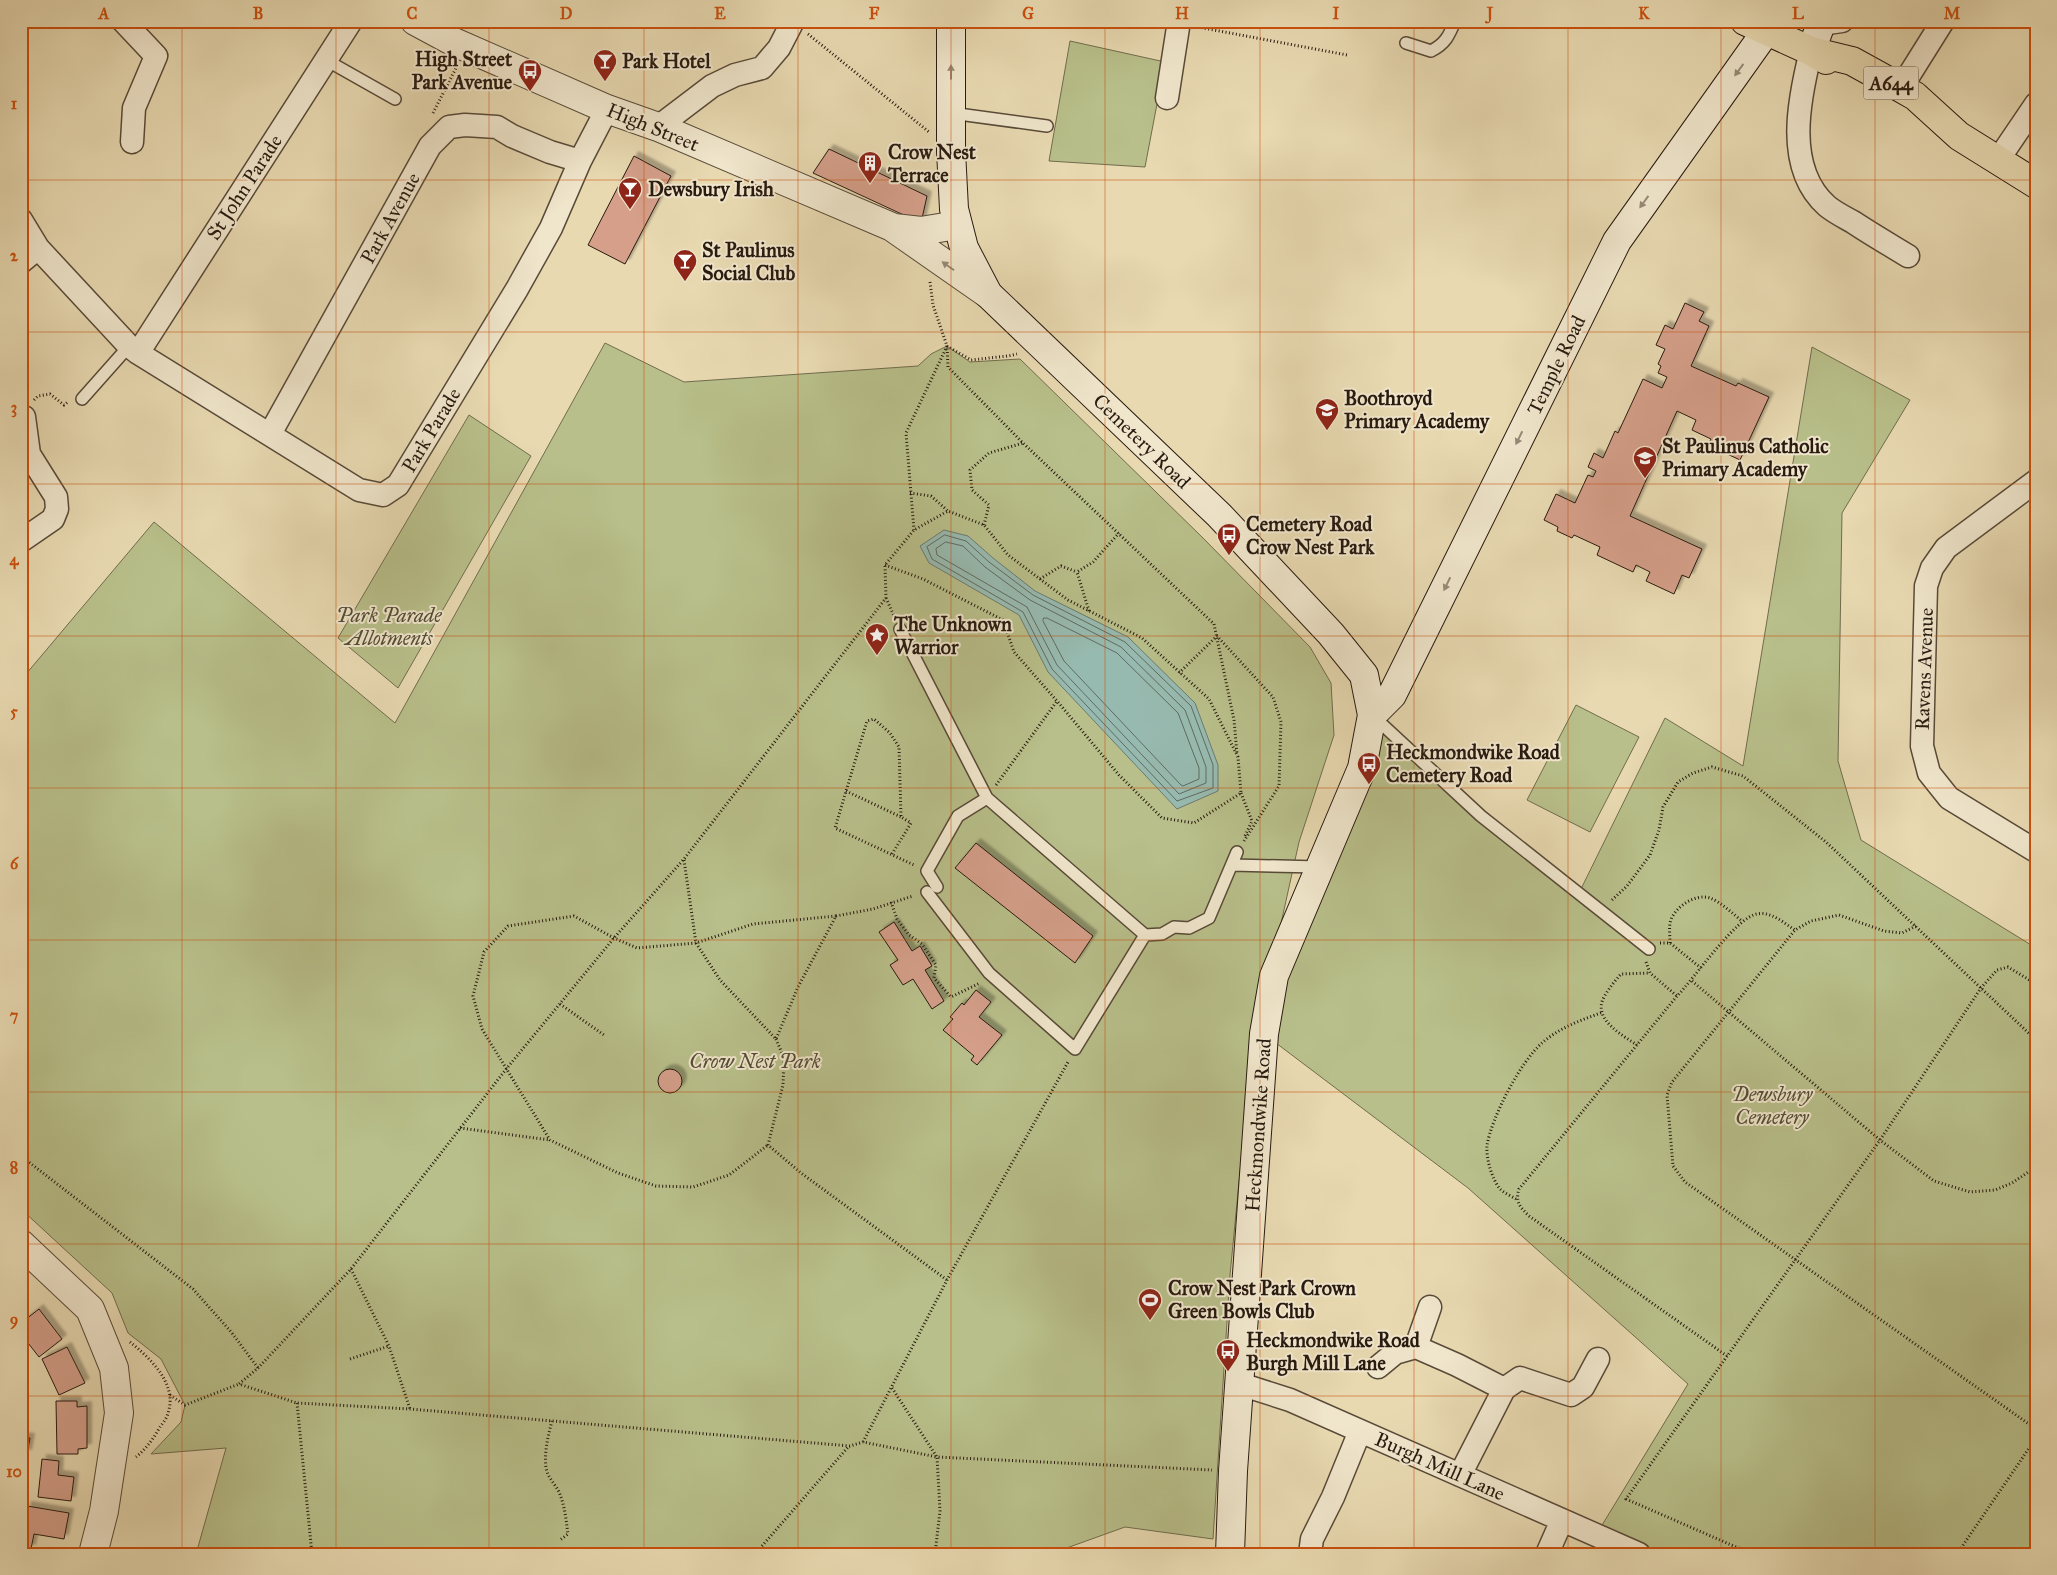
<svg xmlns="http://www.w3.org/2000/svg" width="2057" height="1575" font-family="'IM FELL Great Primer',serif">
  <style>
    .green { fill: #b8bf8a; stroke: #706c4d }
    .water { fill: #97bab0; stroke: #6b7a70 }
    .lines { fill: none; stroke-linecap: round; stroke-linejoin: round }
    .shore { stroke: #606a60; stroke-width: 1 }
    .building { fill: #d59f8a; stroke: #281a10; filter: url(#shadow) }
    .service-casing { stroke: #584a38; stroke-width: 14 }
    .minor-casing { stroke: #584a38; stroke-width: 25 }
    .tertiary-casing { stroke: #584a38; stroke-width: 30 }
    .secondary-casing { stroke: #281a10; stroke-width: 30 }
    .trunk-casing { stroke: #281a10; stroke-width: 30 }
    .path { stroke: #281a10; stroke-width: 3; stroke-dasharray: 1 2.5; stroke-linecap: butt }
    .service { stroke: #f0e6cc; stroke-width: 11 }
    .minor { stroke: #f0e6cc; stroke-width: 22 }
    .tertiary { stroke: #f0e6cc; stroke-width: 28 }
    .secondary { stroke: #f0e6cc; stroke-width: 28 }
    .trunk { stroke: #e8d9b1; stroke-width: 28 }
    .oneway { fill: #968a77 }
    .grid { fill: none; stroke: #cb500d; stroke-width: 1; stroke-opacity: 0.55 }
    .labels { text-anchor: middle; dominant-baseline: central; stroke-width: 4; stroke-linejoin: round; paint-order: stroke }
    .shield { fill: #f0e6cc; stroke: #645748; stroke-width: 1 }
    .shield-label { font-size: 19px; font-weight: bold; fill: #281a10 }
    .poi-label { font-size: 20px; font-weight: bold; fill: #281a10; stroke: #f0e6cc; text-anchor: start }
    .street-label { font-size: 20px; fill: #281a10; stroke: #f0e6cc }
    .park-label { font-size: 20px; font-style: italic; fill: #534c35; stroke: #f0e6cc }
    .neatline { fill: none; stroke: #cb500d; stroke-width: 2 }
    .grid-label { font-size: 16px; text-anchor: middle; font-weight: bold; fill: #cb500d }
  </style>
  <defs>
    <filter id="shadow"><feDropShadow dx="4.5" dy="-4.5" stdDeviation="1" flood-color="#0004"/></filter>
  </defs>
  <rect width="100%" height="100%" fill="#e8d9b1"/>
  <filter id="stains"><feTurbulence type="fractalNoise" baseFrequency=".004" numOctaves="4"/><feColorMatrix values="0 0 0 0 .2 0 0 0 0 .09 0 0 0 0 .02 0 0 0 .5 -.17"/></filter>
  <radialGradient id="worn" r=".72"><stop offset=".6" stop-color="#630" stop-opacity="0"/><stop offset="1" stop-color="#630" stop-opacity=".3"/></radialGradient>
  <path class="green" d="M1070,41L1165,62L1145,167L1049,161Z
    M605,343L684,382L918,366L931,354L947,346L970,362L1020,359L1203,538L1310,647L1331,683L1334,735L1299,842L1251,1059L1230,1275L1213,1539L1125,1527L1050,1554H196L226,1448L151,1454L181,1422L185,1405L161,1359L128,1333L112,1293L21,1209V680L154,522L395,723Z
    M1812,347L1910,400L1842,513L1838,761L1861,840L2036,948V1554H1639L1596,1535L1688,1384L1468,1188L1264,1034L1372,715L1579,893L1665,718L1743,766Z
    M469,415L531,456L398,688L338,638Z
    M1576,705L1639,737L1590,832L1527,800Z"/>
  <path class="water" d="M944,530L968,536L993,558L1035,591L1128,637L1195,703L1218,765V791L1177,809L1048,672L1019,615L929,563L920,546Z"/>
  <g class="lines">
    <path class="shore" d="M945,535L966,541L989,562L1033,595L1125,642L1191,706L1213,765V788L1177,801L1052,669L1023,612L932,559L927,547Z
      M946,542L963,546L985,567L1030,600L1121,647L1185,710L1206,767V783L1179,794L1057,665L1027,607L937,555L936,549Z
      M1044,618H1047L1117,653L1178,713L1199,768V779L1183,786L1181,785L1064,661L1043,621Z"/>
  </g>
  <path class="building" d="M829,149L927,196L921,223L813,173Z
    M634,156L671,176L625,264L588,245Z
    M1685,303L1704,312L1699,321L1709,326L1691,366L1736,386L1738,383L1769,397L1740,460L1708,445L1711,439L1692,430L1696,420L1677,411L1630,516L1702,549L1689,578L1682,575L1674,594L1646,581L1650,572L1636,565L1633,572L1597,555L1600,547L1574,535L1572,538L1557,531L1558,527L1544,520L1556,494L1575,503L1588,475L1593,477L1596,471L1588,467L1594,453L1603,458L1615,431L1618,433L1643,379L1662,388L1667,377L1658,373L1661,366L1658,364L1665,349L1656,345L1665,325L1673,329Z
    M976,843L1093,936L1075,963L955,868Z
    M894,922L912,951L920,946L932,966L925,970L944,1001L932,1009L913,979L903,985L890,965L898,960L879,932Z
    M976,990L991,1002L979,1017L1002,1035L977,1065L971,1060L974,1056L943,1030L953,1019L950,1017L962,1003L964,1005Z
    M658 1081a12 12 0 1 1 24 0a12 12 0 1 1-24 0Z
    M39,1309L62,1339L39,1357L21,1334V1323Z
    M67,1347L85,1383L59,1395L42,1359Z
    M56,1401H77V1407L87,1406V1448L78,1449V1454H57Z
    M21,1437L30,1438L27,1454L21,1453Z
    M42,1459L59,1461L58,1475L74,1477L71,1501L38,1497Z
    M27,1506L69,1513L64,1539L34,1534L31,1549L21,1547V1529L23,1530Z"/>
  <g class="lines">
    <g class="service-casing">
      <path id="service" d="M1406,43L1431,51C1445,44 1449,36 1455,21
        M326,60L395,99
        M951,113L1047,126
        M82,399L129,346
        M900,629L987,798
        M1373,716L1481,816L1649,949
        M1232,865L1319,867
        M927,892L989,973L1075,1049L1145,935L987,798L958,816L927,871L937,887
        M1145,935L1162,934L1174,927L1189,928L1209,918L1237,852"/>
    </g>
    <g class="minor-casing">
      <path id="minor" d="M123,21L156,56L134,108L132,142
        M1821,24L1842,21
        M1811,51C1799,99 1784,168 1827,206C1834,212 1844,217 1853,222C1871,234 1890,245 1908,256
        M1901,88L1943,21
        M1167,98L1179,21
        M658,127L712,86L735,75L762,68L779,48L793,21
        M1998,160L2036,104
        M21,220L38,248L129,346L138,353L359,490L383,495L398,485L517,289L551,228L580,161L607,109
        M21,262L38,248
        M138,353L351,21
        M270,434L430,146L449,127L465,125L497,127L512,136L550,152L580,161
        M2036,481L1946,548L1932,568L1926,586L1922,746L1929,773L1949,798L2036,851
        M21,541L53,519L57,509L56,497L29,454L24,417
        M1416,1347L1430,1307
        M1378,1367L1395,1353L1416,1347L1457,1365L1504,1389L1460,1475
        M1240,1384L1290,1400L1639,1554
        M1504,1389L1520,1378L1571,1395L1583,1387L1598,1359
        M1310,1554L1312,1539L1333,1497L1360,1431
        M1547,1554L1562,1520"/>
    </g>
    <g class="tertiary-casing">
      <path id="tertiary" d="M415,21L454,42L607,109L658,127L892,227L988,294
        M894,228L921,231L957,225
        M21,1244L90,1309L114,1368L119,1413L104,1511L93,1554"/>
    </g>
    <g class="secondary-casing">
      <path id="secondary" d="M951,21V151L954,209L964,248L988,294L1219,515L1331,634L1364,675L1372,715L1362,768L1274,976L1264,1034L1233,1471L1230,1554
        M1811,51L1821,24L1819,21
        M1372,715L1392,695L1617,241L1767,30"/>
    </g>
    <g class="trunk-casing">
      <path id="trunk" d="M1745,21L1811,51L1826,60
        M1811,51L1852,61L1901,88L1915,96L1959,136L2036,184"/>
    </g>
    <path class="path" d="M1198,27L1347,55
      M808,34L929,132
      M433,113L456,68
      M930,282L933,305L947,346L971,360L1008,356L1017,354
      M34,400L38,396L50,394L64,405L69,401
      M910,493L931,496L948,511
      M984,525L989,505L972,490L970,470L989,453L1023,443
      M914,530L906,433L947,346L948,367L1023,443L1214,624L1234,720L1237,754
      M885,565L923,579L1003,620L1014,652L1057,701L1119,775L1162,818L1194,823L1241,793L1238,757L1209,699L1142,638L1068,600L1008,555L984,525L948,511L914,530L885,565L886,598L684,859L614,938L507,1068L351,1269L258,1368L239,1384L297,1403L410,1409L850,1446L863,1442L937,1457L940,1511L935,1554
      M1040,579L1061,566L1077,572
      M886,598L894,616
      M1089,611L1077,572L1093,562L1119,533
      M1179,673L1217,636L1273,697L1281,722L1279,786L1244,841
      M996,785L1057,701
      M846,791L901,817
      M1241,793L1252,821L1244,838
      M892,854L911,823L901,817L899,747L890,733L874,719L867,721L835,828L914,865
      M684,860L696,943L720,980L776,1039L798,987L836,916L753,924L696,943L637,948L614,938L574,916L508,926L484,952L473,996L482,1029L550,1140L618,1173L656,1186L693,1187L729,1175L768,1145
      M1612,900L1627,886L1650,855L1659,830L1663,807L1678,782L1693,773L1712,767L1743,776L1826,842L2036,1040
      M891,902L897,919L909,935L922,944L936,965L934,978L951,997L980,983
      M836,916L873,909L913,896
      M1916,926L1902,933L1884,931L1839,915L1811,921L1795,930L1672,1082L1667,1095L1673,1166L1685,1182L2036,1429
      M1660,943H1670L1701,968
      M1670,943C1670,937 1669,930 1670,923C1673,908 1695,893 1710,898C1721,902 1733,914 1742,921
      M1646,962L1650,973L1677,996
      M1692,981L1880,1140L1934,1181L1970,1192L1995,1190L2012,1183L2036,1167
      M560,1004L604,1035
      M776,1039L784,1058L783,1085L768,1145L801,1173L947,1280
      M1637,1045C1622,1035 1592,1019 1604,997C1609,988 1615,981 1621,974L1650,973
      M460,1128L550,1140
      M21,1156L193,1289L232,1333L258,1368
      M2036,1184L2033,1192L2036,1233
      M1516,1199C1511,1196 1504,1193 1500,1189C1492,1179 1486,1159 1487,1146C1491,1118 1521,1061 1542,1043C1560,1027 1582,1020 1603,1012
      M351,1269L389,1346L410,1409
      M130,1342C150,1358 178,1384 168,1413C167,1418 163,1423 160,1427C153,1439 147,1448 136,1457
      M1727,1356L1529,1216C1520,1207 1515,1202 1519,1189L1677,996C1694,979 1736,917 1757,914C1771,911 1784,923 1795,930
      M350,1359L389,1346
      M892,1388L937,1457L1212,1470
      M170,1395L185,1405L239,1384
      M297,1403L312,1554
      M552,1421C548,1436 544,1452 546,1468C548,1478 555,1484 559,1492C565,1506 566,1520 568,1534L560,1540
      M863,1442L947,1280L1068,1062
      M755,1554L849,1446
      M1131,1554L1164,1551L1176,1554
      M1752,1554L1626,1499L1880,1140L1981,988L1997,970L2008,967L2036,984
      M1957,1554L2036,1438"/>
    <use href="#service" class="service"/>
    <use href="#minor" class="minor"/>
    <use href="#tertiary" class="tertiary"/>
    <use href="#secondary" class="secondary"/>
    <use href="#trunk" class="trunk"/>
  </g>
  <defs><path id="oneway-solid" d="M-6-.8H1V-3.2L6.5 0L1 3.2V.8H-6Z" transform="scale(1.25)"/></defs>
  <g class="oneway">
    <use href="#oneway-solid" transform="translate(1739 70) rotate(126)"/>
    <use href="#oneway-solid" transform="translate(951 72) rotate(-90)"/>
    <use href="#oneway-solid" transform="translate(1644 202) rotate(126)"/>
    <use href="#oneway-solid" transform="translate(948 266) rotate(-145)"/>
    <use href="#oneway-solid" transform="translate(1519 438) rotate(116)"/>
    <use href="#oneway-solid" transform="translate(1447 584) rotate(116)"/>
  </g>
  <path class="grid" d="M182,21V1554M336,21V1554M489,21V1554M644,21V1554M798,21V1554M951,21V1554M1105,21V1554M1260,21V1554M1414,21V1554M1568,21V1554M1721,21V1554M1875,21V1554M21,180H2036M21,332H2036M21,484H2036M21,636H2036M21,788H2036M21,940H2036M21,1092H2036M21,1244H2036M21,1396H2036"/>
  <defs>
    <g id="bar-pin" transform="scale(1.25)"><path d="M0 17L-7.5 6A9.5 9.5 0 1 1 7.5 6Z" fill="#8f2418" stroke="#f0e6cc"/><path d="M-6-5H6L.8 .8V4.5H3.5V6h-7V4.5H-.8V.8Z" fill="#fff"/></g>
    <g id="bus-pin" transform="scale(1.25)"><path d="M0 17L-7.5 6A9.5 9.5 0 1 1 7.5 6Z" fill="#8f2418" stroke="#f0e6cc"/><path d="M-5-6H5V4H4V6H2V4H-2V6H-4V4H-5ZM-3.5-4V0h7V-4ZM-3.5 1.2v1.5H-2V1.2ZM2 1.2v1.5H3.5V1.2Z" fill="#fff"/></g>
    <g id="building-pin" transform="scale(1.25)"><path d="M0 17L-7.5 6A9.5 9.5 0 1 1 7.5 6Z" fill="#8f2418" stroke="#f0e6cc"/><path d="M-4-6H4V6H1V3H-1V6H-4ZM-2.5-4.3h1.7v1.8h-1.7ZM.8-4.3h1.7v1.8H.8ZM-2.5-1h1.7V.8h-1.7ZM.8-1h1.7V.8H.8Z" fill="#fff"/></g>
    <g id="school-pin" transform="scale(1.25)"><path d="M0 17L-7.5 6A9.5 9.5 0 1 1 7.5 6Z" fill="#8f2418" stroke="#f0e6cc"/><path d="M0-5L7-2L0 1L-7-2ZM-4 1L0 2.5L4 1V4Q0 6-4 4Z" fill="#fff"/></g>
    <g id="sight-pin" transform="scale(1.25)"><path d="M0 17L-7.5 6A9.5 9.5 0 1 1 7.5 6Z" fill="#8f2418" stroke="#f0e6cc"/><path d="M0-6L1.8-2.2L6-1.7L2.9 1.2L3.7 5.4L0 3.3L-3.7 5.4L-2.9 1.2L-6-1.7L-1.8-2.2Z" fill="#fff"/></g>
    <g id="stadium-pin" transform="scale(1.25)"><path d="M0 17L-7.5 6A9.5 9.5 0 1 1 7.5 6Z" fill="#8f2418" stroke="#f0e6cc"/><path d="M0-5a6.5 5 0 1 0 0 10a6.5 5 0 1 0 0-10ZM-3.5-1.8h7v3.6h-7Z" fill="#fff"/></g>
  </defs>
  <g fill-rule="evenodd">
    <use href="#bar-pin" x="605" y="61"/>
    <use href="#bus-pin" x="530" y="71"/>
    <use href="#building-pin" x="870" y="163"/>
    <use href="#bar-pin" x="630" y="189"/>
    <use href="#bar-pin" x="685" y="261"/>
    <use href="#school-pin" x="1327" y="410"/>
    <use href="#school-pin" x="1645" y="458"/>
    <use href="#bus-pin" x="1229" y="535"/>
    <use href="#sight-pin" x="877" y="635"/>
    <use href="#bus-pin" x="1369" y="764"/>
    <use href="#stadium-pin" x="1150" y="1300"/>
    <use href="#bus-pin" x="1228" y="1351"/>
  </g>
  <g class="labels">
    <rect class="shield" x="1863.5" y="66.5" width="55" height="33" rx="4"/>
    <g class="shield-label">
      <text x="1891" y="83">A644</text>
    </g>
    <g class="poi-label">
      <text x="512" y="59" text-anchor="end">High Street<tspan x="512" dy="23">Park Avenue</tspan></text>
      <text x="622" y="61">Park Hotel</text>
      <text x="888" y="152">Crow Nest<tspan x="888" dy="23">Terrace</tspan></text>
      <text x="648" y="189">Dewsbury Irish</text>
      <text x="702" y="250">St Paulinus<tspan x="702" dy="23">Social Club</tspan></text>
      <text x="1344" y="398">Boothroyd<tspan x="1344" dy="23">Primary Academy</tspan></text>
      <text x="1662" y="446">St Paulinus Catholic<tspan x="1662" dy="23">Primary Academy</tspan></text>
      <text x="1246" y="524">Cemetery Road<tspan x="1246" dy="23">Crow Nest Park</tspan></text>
      <text x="894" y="624">The Unknown<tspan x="894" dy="23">Warrior</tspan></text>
      <text x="1386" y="752">Heckmondwike Road<tspan x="1386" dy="23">Cemetery Road</tspan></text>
      <text x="1168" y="1288">Crow Nest Park Crown<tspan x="1168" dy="23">Green Bowls Club</tspan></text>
      <text x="1246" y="1340">Heckmondwike Road<tspan x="1246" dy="23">Burgh Mill Lane</tspan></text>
    </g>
    <g class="street-label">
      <text transform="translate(653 127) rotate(22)">High Street</text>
      <text transform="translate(244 187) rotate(-57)">St John Parade</text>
      <text transform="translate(390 218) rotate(-61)">Park Avenue</text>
      <text transform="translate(1556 365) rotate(-64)">Temple Road</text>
      <text transform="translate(431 430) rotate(-59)">Park Parade</text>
      <text transform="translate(1142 441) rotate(44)">Cemetery Road</text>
      <text transform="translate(1924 669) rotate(-88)">Ravens Avenue</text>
      <text transform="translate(1258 1125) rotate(-86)">Heckmondwike Road</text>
      <text transform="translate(1440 1466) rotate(24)">Burgh Mill Lane</text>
    </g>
    <g class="park-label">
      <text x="389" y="615">Park Parade<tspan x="389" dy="23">Allotments</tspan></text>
      <text x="755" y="1061">Crow Nest Park</text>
      <text x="1772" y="1094">Dewsbury<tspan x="1772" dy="23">Cemetery</tspan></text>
    </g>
  </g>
  <rect width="2057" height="1575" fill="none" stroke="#e8d9b1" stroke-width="55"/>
  <rect x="28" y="28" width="2002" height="1520" class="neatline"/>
  <g class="grid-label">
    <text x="104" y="19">A</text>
    <text x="258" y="19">B</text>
    <text x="412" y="19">C</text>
    <text x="566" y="19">D</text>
    <text x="720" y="19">E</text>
    <text x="874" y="19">F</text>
    <text x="1028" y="19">G</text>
    <text x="1182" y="19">H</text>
    <text x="1336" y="19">I</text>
    <text x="1490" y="19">J</text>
    <text x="1644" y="19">K</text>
    <text x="1798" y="19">L</text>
    <text x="1952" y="19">M</text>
    <text x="14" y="109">1</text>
    <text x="14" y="261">2</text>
    <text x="14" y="413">3</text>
    <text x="14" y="565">4</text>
    <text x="14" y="717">5</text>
    <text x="14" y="869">6</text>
    <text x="14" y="1021">7</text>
    <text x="14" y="1173">8</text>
    <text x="14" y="1325">9</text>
    <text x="14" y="1477">10</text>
  </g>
  <rect width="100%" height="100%" filter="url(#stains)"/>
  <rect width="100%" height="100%" fill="url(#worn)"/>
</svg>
